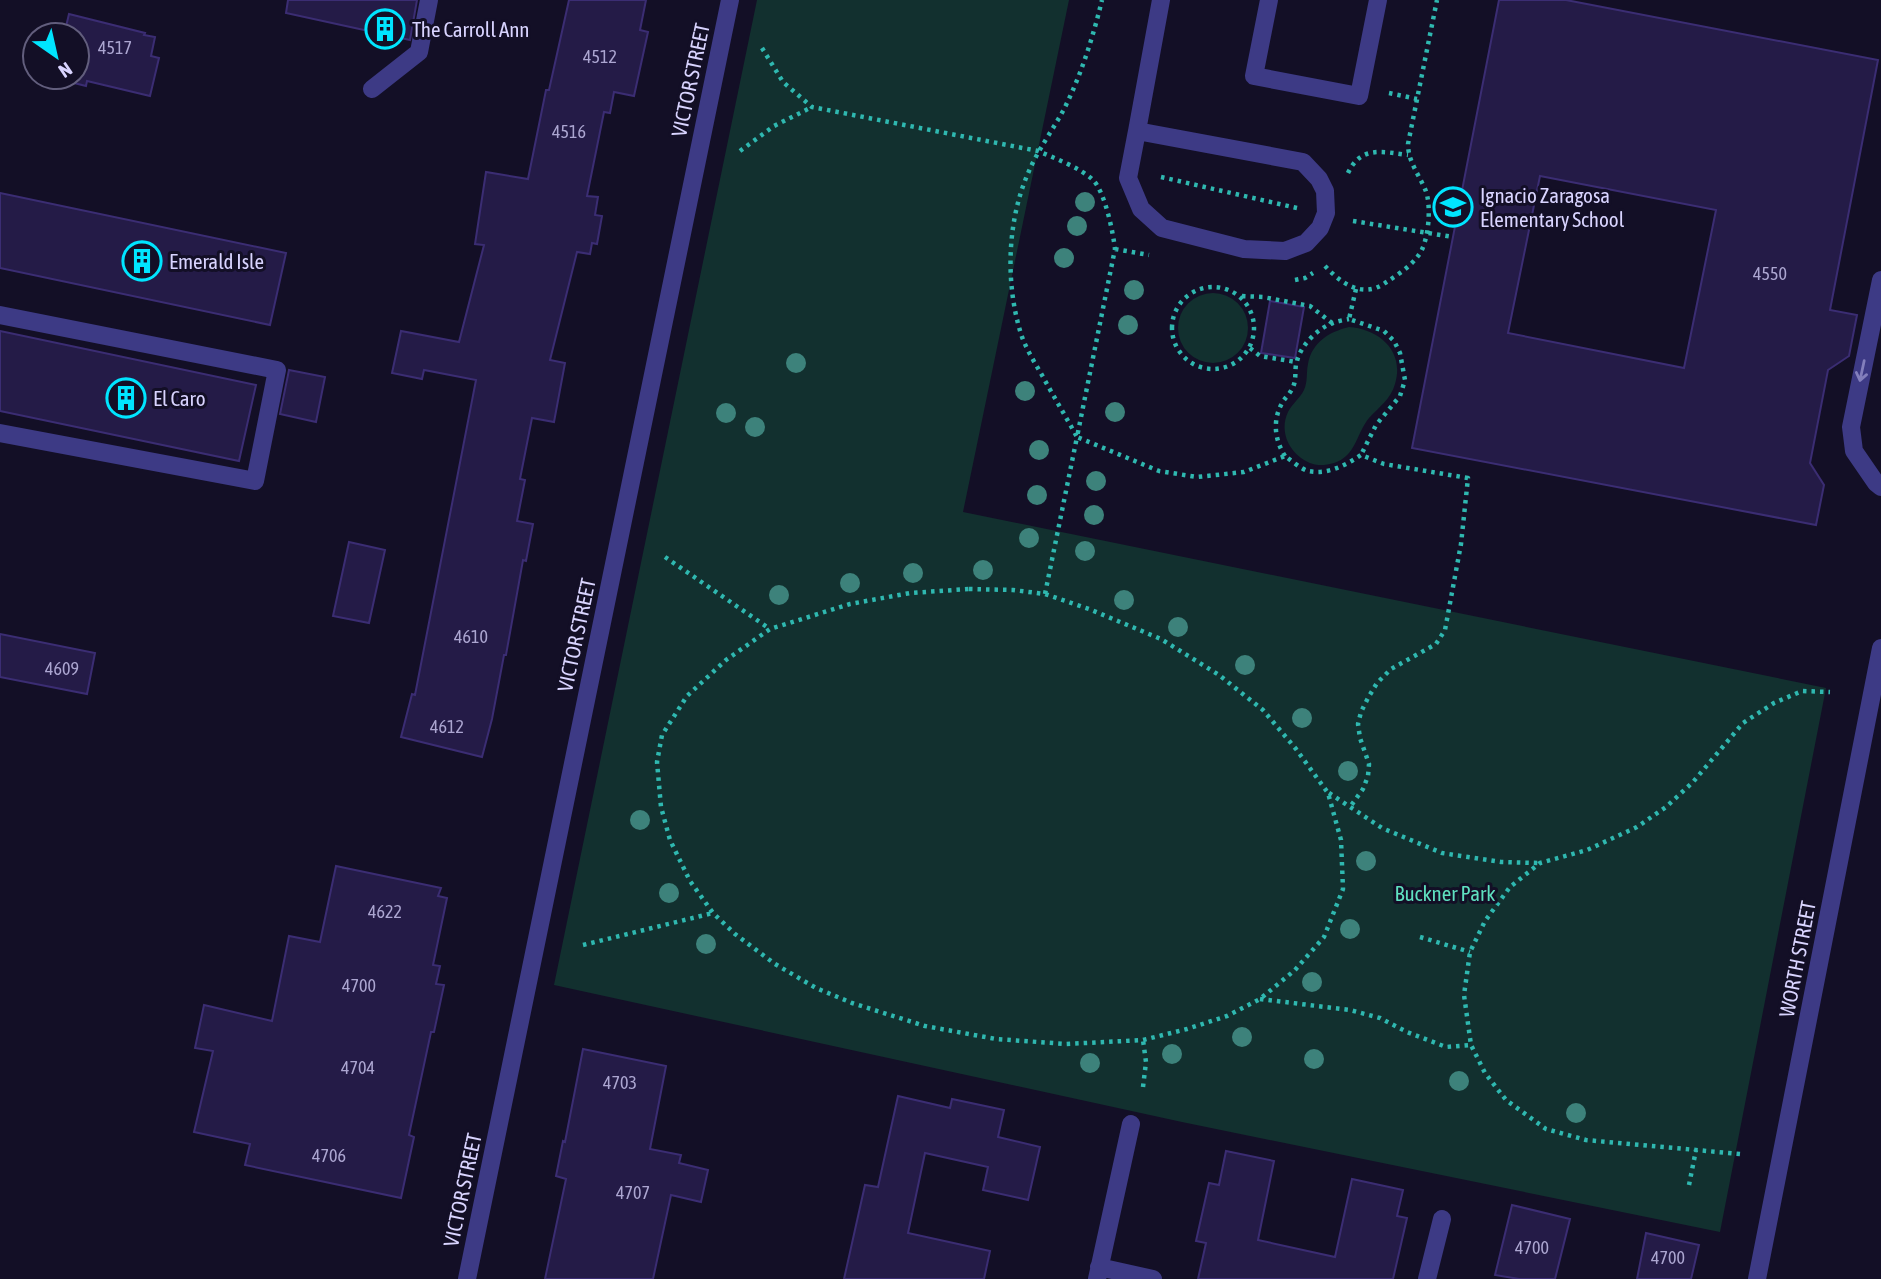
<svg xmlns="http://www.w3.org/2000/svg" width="1881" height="1279" font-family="'Asap Condensed',sans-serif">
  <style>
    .green { fill: #12302f }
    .building { fill: #241b47; stroke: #3b2d73; stroke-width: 2; fill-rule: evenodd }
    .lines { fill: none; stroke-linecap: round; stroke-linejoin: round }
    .path { stroke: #2fb8b0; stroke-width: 4.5; stroke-dasharray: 3.5 5; stroke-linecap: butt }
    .minor { stroke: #3d3a85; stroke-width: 18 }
    .tree { fill: #3d827b }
    .oneway { stroke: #837fbc }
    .labels { text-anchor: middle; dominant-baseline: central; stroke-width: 6; stroke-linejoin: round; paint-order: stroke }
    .number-label { font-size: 18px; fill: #aca6d1 }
    .poi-label { font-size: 21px; fill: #d9d4ff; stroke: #130f26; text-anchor: start }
    .street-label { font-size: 21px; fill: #d9d4ff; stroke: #130f26 }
    .park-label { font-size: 21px; fill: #5fe0c0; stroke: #130f26 }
  </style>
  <rect width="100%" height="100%" fill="#130f26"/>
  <path class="green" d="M757,0H1069L963,512L1826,688L1720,1232L1182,1122L554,985Z
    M1178 328a35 35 0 1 1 70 0a35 35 0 1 1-70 0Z
    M1349,327C1379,329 1405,351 1395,384C1391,399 1379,407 1369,418C1356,434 1356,456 1334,463C1327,465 1319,466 1313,464C1291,457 1278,433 1288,412C1292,404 1300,398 1304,390C1308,381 1306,374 1308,364C1312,342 1329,332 1349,327Z"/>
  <path class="building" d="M288,0H417L410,40L286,13Z
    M569,0H646L640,30L648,32L634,96L614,92L610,113L604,112L587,196L598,197L595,215L602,216L597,244L592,243L590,254L577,252L550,360L565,363L554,422L532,418L520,479L525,480L517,521L533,524L526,561L523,560L506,655H504L492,719L482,757L401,737L412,694L415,695L476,380L424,370L422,379L392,373L401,331L459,342L484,245L475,244L486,172L528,179L546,90H549Z
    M1499,0H1566L1878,60L1830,310L1857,315L1849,356L1828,370L1810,463L1824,485L1816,525L1412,448ZM1540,176L1716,210L1684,368L1508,333Z
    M69,14L145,33L144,35L155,37L151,56L159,58L150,96L87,81L86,86L54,78L77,77V35H64Z
    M0,193L286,253L270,325L0,268Z
    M1270,301L1304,307L1295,358L1261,353Z
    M0,331L256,385L239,461L0,411Z
    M289,370L325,377L316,422L280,414Z
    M349,542L385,550L369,623L333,616Z
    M0,634L95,653L87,694L0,677Z
    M336,866L441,888L438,896L447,898L433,965L440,966L436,984L444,985L434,1032H431L409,1135L414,1137L401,1198L245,1165L250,1144L194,1132L213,1051L195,1048L204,1005L272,1021L289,936L320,942Z
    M583,1049L666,1066L650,1149L681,1155L679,1163L708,1170L701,1202L671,1195L653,1279H545L566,1179L556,1176L563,1141L565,1142Z
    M898,1096L950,1108L952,1099L1004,1110L998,1137L1040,1147L1028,1200L983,1190L988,1167L925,1153L908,1233L990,1251L984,1279H844L865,1185L878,1187Z
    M1226,1151L1274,1161L1258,1240L1335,1257L1352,1179L1403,1190L1397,1216L1407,1218L1393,1279H1198L1206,1243L1196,1241L1209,1183L1219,1185Z
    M1512,1205L1570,1219L1555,1279H1519L1495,1275Z
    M1646,1233L1699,1245L1691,1279H1637Z"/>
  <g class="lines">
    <path class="path" d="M762,48L783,82L812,107L1038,151C1054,158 1081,168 1093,180C1105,192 1113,232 1115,249L1077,437L1159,471L1197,477L1244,472L1285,456C1292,461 1301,469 1308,471C1328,475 1346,465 1361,455L1384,464L1468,478L1461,544L1445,630L1436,644L1391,669L1377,683L1368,698L1361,712L1358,724L1360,738L1369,764L1368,776L1363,789L1350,807
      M1389,93L1417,99
      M740,151L774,126L812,107
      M1348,173C1361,145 1383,152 1408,155
      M1161,177L1297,208
      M1353,221L1453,237
      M1115,249L1149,255
      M1325,266C1341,283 1362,299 1385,283C1396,276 1410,267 1418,256C1429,243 1432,204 1425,189C1418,173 1408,161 1408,144L1437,0
      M1295,280L1305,278L1313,273
      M1172 328a41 41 0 1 1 82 0a41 41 0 1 1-82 0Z
      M1356,289L1349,319L1384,331L1394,341L1400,353L1405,380L1400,396L1376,425L1361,455
      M1242,296L1263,297L1310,306L1332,323
      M1250,348L1260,356L1296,362
      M1285,456C1274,439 1272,418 1284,400C1287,396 1291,392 1293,387C1297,378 1294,369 1297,361C1301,345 1318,328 1333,323C1338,321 1344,320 1349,319
      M665,557L770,629
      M969,589L1013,590L1045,594L1089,609L1161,639L1219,675L1263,710L1296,749L1328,793L1341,840L1343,889L1324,937L1295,970L1260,999L1227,1016L1187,1029L1143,1040L1066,1044L996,1039L925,1026L852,1003L816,988L775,964L735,934L713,913L690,881L670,840L661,807L657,762L662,735L687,696L726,660L770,629L850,604L910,593Z
      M1045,594L1077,437C1066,417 1054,397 1043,377C1035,363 1026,349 1021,334C1005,283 1007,220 1029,171C1038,150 1052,131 1063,111C1081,76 1093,37 1102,0
      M1329,793L1382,828L1442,853L1501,862L1539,863
      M1420,937L1470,952
      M583,945L713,913
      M1260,999L1350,1010L1380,1018L1407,1032L1446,1047L1471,1045
      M1143,1087L1146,1062L1143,1040
      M1740,1154L1586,1140L1546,1129L1506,1100L1485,1073L1471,1045L1464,995L1470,952L1485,921L1510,887L1540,863L1587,850L1637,827L1666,807L1693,782L1743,723L1774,703L1802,691L1830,692
      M1689,1185L1696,1150"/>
    <path class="minor" d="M1269,0L1254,76L1359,96L1378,0
      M372,89L419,52L429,0
      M1137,131L1303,162L1319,179L1325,191L1326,213L1320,228L1306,243L1285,251L1244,249L1162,228L1141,209L1128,178Z
      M1137,131L1161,0
      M1881,280L1851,427L1854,451L1876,483L1881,487
      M0,315L277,370L255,481L0,433
      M1099,1267L1153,1279
      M467,1279L730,0
      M1097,1279L1131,1124
      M1427,1279L1442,1219
      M1757,1279L1881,648"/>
  </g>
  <g class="tree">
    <circle cx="1085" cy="202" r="10"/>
    <circle cx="1077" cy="226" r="10"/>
    <circle cx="1064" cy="258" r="10"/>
    <circle cx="1134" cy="290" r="10"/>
    <circle cx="1128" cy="325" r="10"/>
    <circle cx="796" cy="363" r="10"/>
    <circle cx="1025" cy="391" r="10"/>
    <circle cx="1115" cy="412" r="10"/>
    <circle cx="726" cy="413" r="10"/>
    <circle cx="755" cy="427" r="10"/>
    <circle cx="1039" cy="450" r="10"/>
    <circle cx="1096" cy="481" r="10"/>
    <circle cx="1037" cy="495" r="10"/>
    <circle cx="1094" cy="515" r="10"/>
    <circle cx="1029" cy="538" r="10"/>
    <circle cx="1085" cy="551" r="10"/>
    <circle cx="983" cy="570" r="10"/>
    <circle cx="913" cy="573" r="10"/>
    <circle cx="850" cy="583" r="10"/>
    <circle cx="779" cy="595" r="10"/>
    <circle cx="1124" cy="600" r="10"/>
    <circle cx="1178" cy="627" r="10"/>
    <circle cx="1245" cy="665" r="10"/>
    <circle cx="1302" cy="718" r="10"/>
    <circle cx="1348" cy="771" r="10"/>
    <circle cx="640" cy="820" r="10"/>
    <circle cx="1366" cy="861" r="10"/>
    <circle cx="669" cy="893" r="10"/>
    <circle cx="1350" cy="929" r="10"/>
    <circle cx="706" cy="944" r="10"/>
    <circle cx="1312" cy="982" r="10"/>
    <circle cx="1242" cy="1037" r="10"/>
    <circle cx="1172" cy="1054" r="10"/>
    <circle cx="1314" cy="1059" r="10"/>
    <circle cx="1090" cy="1063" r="10"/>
    <circle cx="1459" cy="1081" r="10"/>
    <circle cx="1576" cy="1113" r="10"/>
  </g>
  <defs><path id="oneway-shaft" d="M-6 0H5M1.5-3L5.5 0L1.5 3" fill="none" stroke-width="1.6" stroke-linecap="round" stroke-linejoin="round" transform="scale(1.75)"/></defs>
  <use class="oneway" href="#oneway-shaft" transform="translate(1862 371) rotate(102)"/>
  <defs>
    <g id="building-ring" transform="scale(2.0125)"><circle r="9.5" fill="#130f26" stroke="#00e5ff" stroke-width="1.5"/><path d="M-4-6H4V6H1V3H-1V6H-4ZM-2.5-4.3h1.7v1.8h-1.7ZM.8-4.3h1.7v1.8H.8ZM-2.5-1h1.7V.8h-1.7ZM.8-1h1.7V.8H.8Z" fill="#00e5ff"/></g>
    <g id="school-ring" transform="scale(2.0125)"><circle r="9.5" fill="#130f26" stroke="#00e5ff" stroke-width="1.5"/><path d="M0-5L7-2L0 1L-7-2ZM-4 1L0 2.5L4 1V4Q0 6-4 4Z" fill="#00e5ff"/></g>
  </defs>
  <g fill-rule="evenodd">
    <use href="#building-ring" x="385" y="29"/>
    <use href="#school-ring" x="1453" y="207"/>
    <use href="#building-ring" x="142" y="261"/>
    <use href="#building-ring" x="126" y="398"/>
  </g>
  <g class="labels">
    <g class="number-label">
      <text x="115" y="47">4517</text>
      <text x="600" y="56">4512</text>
      <text x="569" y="131">4516</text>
      <text x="1770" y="273">4550</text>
      <text x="471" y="636">4610</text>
      <text x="62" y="668">4609</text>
      <text x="447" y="726">4612</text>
      <text x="385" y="911">4622</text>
      <text x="359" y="985">4700</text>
      <text x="358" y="1067">4704</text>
      <text x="620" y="1082">4703</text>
      <text x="329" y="1155">4706</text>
      <text x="633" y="1192">4707</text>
      <text x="1532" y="1247">4700</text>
      <text x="1668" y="1257">4700</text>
    </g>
    <g class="poi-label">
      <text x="412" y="29">The Carroll Ann</text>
      <text x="1480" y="195">Ignacio Zaragosa<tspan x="1480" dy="24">Elementary School</tspan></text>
      <text x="169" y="261">Emerald Isle</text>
      <text x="153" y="398">El Caro</text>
    </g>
    <g class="street-label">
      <text transform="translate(690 80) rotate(-78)">VICTOR STREET</text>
      <text transform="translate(576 635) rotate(-78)">VICTOR STREET</text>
      <text transform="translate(1797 959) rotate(-79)">WORTH STREET</text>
      <text transform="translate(462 1190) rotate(-78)">VICTOR STREET</text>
    </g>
    <g class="park-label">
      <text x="1445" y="893">Buckner Park</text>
    </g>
  </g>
  <g transform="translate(56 56) rotate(146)"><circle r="33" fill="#130f26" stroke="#625e7d" stroke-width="2"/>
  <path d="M0-5L12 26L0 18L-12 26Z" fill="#00e5ff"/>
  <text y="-10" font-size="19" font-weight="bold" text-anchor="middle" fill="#d9d4ff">N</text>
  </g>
</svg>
